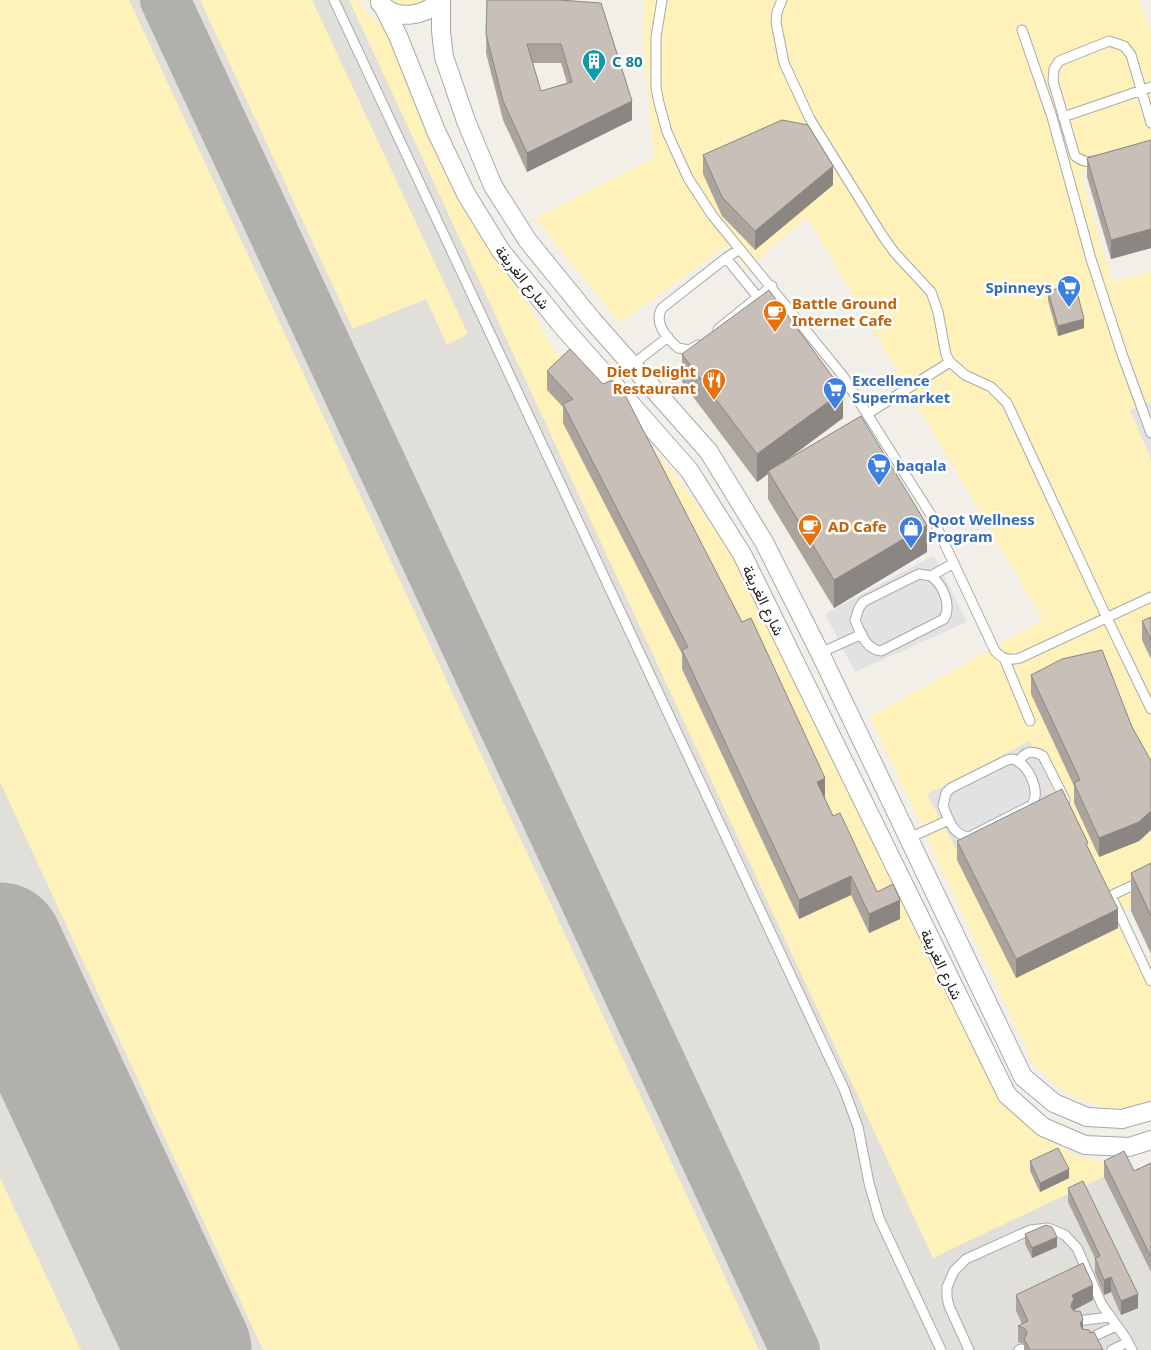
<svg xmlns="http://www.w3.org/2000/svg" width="1151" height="1350" font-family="'Noto Sans',Vazirmatn,sans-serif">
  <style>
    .airport { fill: #e1dfda }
    .sand { fill: #fff1ba }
    .parking { fill: #e2e2e2 }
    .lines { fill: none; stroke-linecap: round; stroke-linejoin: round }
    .taxiway { stroke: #b1b0ac; stroke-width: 50 }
    .runway { stroke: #b1b0ac; stroke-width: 125 }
    .lane-casing { stroke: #a9a9a9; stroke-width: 11 }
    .street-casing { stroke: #a9a9a9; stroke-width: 20 }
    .lane { stroke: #fff; stroke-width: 9 }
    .street { stroke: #fff; stroke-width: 18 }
    .wall { fill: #aba49e; fill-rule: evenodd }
    .shaded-wall { fill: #8b8681 }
    .building { fill: #c7bfb8; stroke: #8b8681; fill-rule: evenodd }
    .labels { text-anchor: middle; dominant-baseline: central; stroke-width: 5; stroke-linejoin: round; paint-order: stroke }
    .culture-label { font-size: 15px; font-weight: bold; fill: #0d838f; stroke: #fff; text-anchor: start }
    .street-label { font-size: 15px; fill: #222; stroke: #fff }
    .shop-label { font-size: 15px; font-weight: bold; fill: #366cbe; stroke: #fff; text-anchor: start }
    .food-label { font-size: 15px; font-weight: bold; fill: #c56008; stroke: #fff; text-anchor: start }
  </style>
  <rect width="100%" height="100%" fill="#f2efe9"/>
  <path class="airport" d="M0,0H351L933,1257L1124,1167L1151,1222V1350H0Z"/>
  <path class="sand" d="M0,0H129L759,1350H263L0,782Z
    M200,0H312L468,334L447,345L426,299L353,329Z
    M349,0H359C365,13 375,20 387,27L463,207L492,253L526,300L554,351L607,392L695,501L729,551L845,782L1000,1095L1034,1132L1078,1156L1124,1167L933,1258Z
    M389,0H430C419,9 401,8 389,0Z
    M643,0H1140L1151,33V154L1080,173L1112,281L1151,272V898L1123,912L1151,968V1101C1141,1103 1130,1107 1120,1107C1084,1109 1060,1089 1035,1067L870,717L1043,620L807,217L746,269L728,245L620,323L535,218L654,158L643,39Z
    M0,1178L81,1350H0Z"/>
  <path class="parking" d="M1151,402V460L1130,410Z
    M934,555L967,622L855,672L825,614Z
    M1030,741L1060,806L959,855L927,794Z"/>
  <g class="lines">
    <path class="taxiway" d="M165,0L795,1350"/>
    <path class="runway" d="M0,945L189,1350"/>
    <g class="lane-casing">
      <path id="lane" d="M334,0L844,1089L858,1127L869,1183L879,1218L941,1350
        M662,0L656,37V88L659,103L667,132L688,178L712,215L843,376L931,515L995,651C1002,659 1009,661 1020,658L1151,597
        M782,0L777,12L776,22L784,63L810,119L882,235L894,252L931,292L938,312L946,355L950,362L965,375L991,387L1007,403L1107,618L1151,709
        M1022,30L1052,117L1091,259L1122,354L1151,433
        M1063,117L1151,87
        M1098,160C1089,163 1083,162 1075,156L1053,81L1054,69L1059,61L1109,41L1124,46L1131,55L1151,123
        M726,258L757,296
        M718,329L772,286
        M698,345L689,350L678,348C667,338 653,323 662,308L726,258L740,249
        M632,365L668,337
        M867,414L950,362
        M919,574L931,576C943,585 952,605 944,619L881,651C865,649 861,633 855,620L859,608L863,602Z
        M931,576L954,563
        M820,653L862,634
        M1004,658L1030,721
        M1013,759C1029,765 1041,791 1032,805L969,837C952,835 949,819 943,806L946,793L951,788L1007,760Z
        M1019,761C1025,751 1033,750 1043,756L1065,800
        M909,838L949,820
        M1110,896L1151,877
        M1114,902L1151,981
        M1077,1321L1110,1317
        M1086,1340L1116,1326
        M969,1350L949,1306L947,1297V1287L954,1271L966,1259L1030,1230L1048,1228L1065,1235L1077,1248L1102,1305L1125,1337L1132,1350
        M1019,1350L1021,1349
        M1112,1350L1128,1342"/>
    </g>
    <g class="street-casing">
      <path id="street" d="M441,1V31L444,57L466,121L493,186L528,241L593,321L709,452L764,542L820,653L1023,1077L1054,1103L1087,1117L1122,1119L1151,1111
        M380,3C397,22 425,16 441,0
        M383,6L398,36L436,131L466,194L501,251L563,327L689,470L742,554L1007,1095L1043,1127L1085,1145L1129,1147L1151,1140"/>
    </g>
    <use href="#lane" class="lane"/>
    <use href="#street" class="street"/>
  </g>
  <path class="wall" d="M487,0H559L632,120L527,172L503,120L486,53ZM532,63H561L567,83L541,91Z
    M1151,140V248L1111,259L1087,177V158Z
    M703,155L833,185L755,250L722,216L703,174Z
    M1048,291L1084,328L1058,336L1048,301Z
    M570,349L825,797H824L833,816L877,892L900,919L869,933L851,895L799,919L682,669V654L563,423V407L547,390V371Z
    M682,354L843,418L788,459L927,552L834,608L768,499V474L757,482L682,382Z
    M1151,617V659L1142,640V621Z
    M1031,675L1132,727L1151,761V830L1139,841L1099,857L1074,803V786L1031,694Z
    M957,841L1118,928L1016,978L957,860Z
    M1151,863V954L1131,911V873Z
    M1030,1161L1069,1178L1040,1192L1030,1171Z
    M1104,1161L1134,1171L1151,1163V1272L1104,1177Z
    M1068,1188L1138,1308L1121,1315L1111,1292L1104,1295L1095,1273V1258L1068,1202Z
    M1025,1234L1057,1247L1032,1258L1025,1244Z
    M1016,1295L1093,1300L1074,1310V1311L1083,1329L1090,1333L1103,1350H1024V1344L1018,1342V1326L1022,1324L1016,1311Z"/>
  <path class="shaded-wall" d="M632,101V120L527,172V153Z
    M833,166V185L755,250V231Z
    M1151,229V248L1111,259V240Z
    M1084,319V328L1058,336V326Z
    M843,391V418L769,473L768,471V474L757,482V454Z
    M927,525V552L834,608V580Z
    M825,778V797L817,800V782Z
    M1151,811V830L1139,841L1099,857V838Z
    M851,876V895L799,919V900Z
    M900,900V919L869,933V914Z
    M1118,909V928L1016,978V959Z
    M1069,1169V1178L1040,1192V1183Z
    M1057,1237V1247L1032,1258V1248Z
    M1111,1277V1292L1104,1295V1280Z
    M1093,1285V1300L1074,1310V1316L1071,1307L1072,1295Z
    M1138,1294V1308L1121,1315V1301Z
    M1083,1319V1334L1080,1323Z"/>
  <path class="building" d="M487,0H559L601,3L632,101L527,153L503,101L486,34ZM527,44H561L572,82L541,91Z
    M782,120L808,125L833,166L755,231L722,197L703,155Z
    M1151,140V229L1111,240L1087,158Z
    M1075,284L1084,319L1058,326L1048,291Z
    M769,290L843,391L757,454L682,354Z
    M570,349L603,384L612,380L624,393L742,622L751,618L825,778L817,782L833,816L840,813L877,892L893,884L900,900L869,914L851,876L799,900L682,650L688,647L563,404L573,399L547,371Z
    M861,416L927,525L834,580L768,471Z
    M1151,617V640L1142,621Z
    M1102,650L1132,727L1151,761V811L1139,822L1099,838L1074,783L1080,780L1031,675L1062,659Z
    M1062,789L1088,843L1086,844L1118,909L1016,959L957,841Z
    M1151,863V916L1131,873Z
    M1058,1148L1069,1169L1040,1183L1030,1161Z
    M1124,1151L1134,1171L1151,1163V1257L1104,1161Z
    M1083,1181L1138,1294L1121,1301L1111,1277L1104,1280L1095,1258L1100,1256L1068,1188Z
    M1046,1225L1052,1227L1057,1237L1032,1248L1025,1234Z
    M1083,1263L1093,1285L1072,1295L1074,1300L1072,1302L1071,1307L1074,1311H1080L1083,1319L1080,1323L1082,1329L1089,1330L1090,1333L1094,1332L1103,1350H1030L1024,1339L1026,1336L1027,1331L1024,1328L1018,1326L1028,1321L1016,1295Z"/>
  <defs>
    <g id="building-pin" transform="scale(1.25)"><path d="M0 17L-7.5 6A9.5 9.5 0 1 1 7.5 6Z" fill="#0f9aa8" stroke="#fff"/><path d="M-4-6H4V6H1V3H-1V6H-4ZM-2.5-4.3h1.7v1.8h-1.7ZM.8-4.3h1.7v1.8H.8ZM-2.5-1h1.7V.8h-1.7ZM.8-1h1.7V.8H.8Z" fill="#fff"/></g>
    <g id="supermarket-pin" transform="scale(1.25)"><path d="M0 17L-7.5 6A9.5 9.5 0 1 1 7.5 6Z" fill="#3f7fe0" stroke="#fff"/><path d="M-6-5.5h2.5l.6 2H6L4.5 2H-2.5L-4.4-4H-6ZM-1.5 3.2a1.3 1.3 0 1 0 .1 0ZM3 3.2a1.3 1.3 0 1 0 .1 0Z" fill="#fff"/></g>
    <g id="cafe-pin" transform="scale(1.25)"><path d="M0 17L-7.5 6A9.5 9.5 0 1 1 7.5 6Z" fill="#e8710a" stroke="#fff"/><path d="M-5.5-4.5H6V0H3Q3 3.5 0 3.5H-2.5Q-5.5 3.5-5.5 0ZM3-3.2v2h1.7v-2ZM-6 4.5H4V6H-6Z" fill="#fff"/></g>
    <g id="restaurant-pin" transform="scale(1.25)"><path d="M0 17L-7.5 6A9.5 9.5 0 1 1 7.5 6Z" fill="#e8710a" stroke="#fff"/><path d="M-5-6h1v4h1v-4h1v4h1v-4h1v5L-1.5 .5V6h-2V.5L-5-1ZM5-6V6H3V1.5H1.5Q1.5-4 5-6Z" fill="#fff"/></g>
    <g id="shop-pin" transform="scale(1.25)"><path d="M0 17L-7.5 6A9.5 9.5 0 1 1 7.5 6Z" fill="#3f7fe0" stroke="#fff"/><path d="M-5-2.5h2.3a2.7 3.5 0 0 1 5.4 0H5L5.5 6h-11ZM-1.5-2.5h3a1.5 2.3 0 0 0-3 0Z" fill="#fff"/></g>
  </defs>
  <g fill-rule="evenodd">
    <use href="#building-pin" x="594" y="61"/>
    <use href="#supermarket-pin" x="1069" y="287"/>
    <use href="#cafe-pin" x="775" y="312"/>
    <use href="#restaurant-pin" x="714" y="380"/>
    <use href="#supermarket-pin" x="835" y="389"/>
    <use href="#supermarket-pin" x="879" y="465"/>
    <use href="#cafe-pin" x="810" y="526"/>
    <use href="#shop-pin" x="911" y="528"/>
  </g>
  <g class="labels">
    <g class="culture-label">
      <text x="612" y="61">C 80</text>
    </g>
    <g class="street-label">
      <text transform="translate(523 277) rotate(51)">شارع الغريفة</text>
      <text transform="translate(764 600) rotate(64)">شارع الغريفة</text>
      <text transform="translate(942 964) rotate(64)">شارع الغريفة</text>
    </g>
    <g class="shop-label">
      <text x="1052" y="287" text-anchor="end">Spinneys</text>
      <text x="852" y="380">Excellence<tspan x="852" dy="17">Supermarket</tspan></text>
      <text x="896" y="465">baqala</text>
      <text x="928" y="519">Qoot Wellness<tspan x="928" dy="17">Program</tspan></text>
    </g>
    <g class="food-label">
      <text x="792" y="303">Battle Ground<tspan x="792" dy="17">Internet Cafe</tspan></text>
      <text x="696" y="371" text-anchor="end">Diet Delight<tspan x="696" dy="17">Restaurant</tspan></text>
      <text x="828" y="526">AD Cafe</text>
    </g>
  </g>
</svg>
